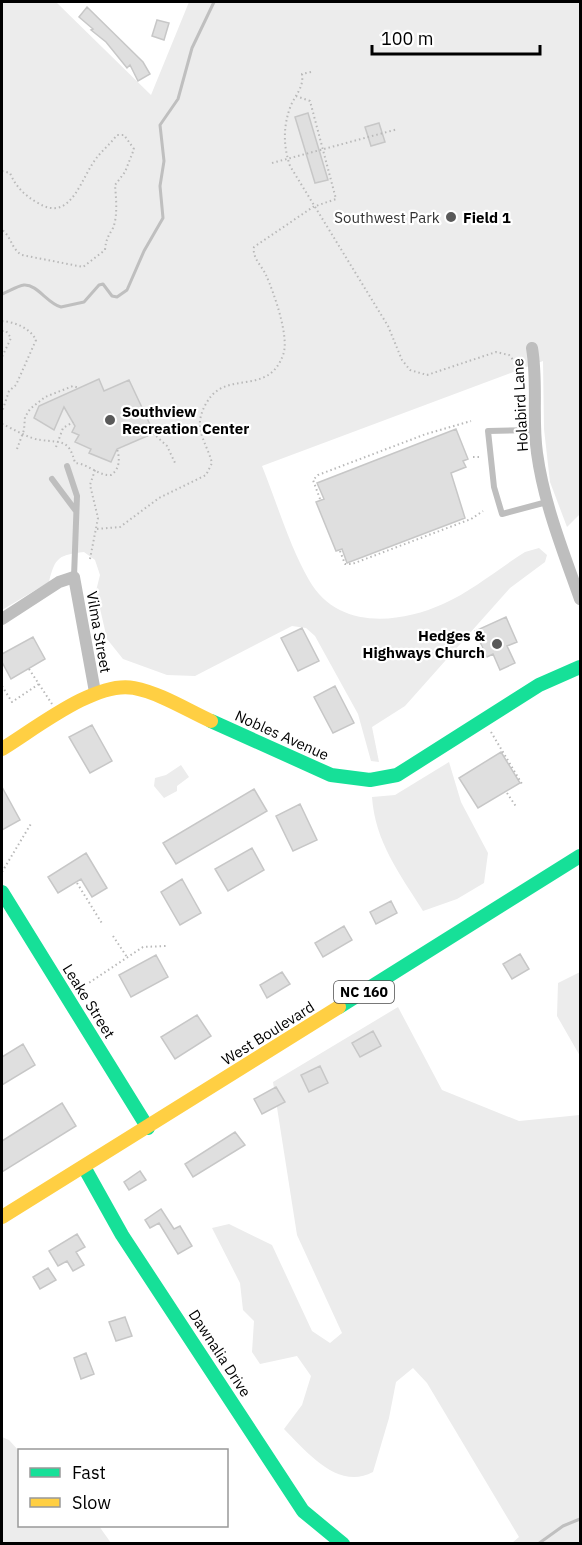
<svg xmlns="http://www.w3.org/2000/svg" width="582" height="1545" font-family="'IBM Plex Sans',sans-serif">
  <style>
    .green { fill: #ececec }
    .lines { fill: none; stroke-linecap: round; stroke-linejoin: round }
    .stream { stroke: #bfbfbf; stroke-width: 3 }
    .building { fill: #dfdfdf; stroke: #c7c7c7; stroke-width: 1.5 }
    .path { stroke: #b9b9b9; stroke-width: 2; stroke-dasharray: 1.5 3; stroke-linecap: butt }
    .lane { stroke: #bebebe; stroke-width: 6 }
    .street { stroke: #bebebe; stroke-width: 12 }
    .fast { stroke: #16e098; stroke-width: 14 }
    .slow { stroke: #ffcf43; stroke-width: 14 }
    .poi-dot { fill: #595959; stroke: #fff; stroke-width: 2 }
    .labels { text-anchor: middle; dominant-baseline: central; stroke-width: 4.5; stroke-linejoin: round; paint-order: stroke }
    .shield { fill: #fff; stroke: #4c4c4c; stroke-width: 1.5 }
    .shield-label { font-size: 14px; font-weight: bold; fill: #000 }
    .park-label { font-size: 15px; fill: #333; stroke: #fff }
    .poi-label { font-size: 15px; font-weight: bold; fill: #000; stroke: #fff; text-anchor: start }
    .street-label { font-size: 15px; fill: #000; stroke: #fff }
  </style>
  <rect width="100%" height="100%" fill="#fff"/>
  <path class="green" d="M2,2H56L151,95L189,2H580V514L567,527L550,482L544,429L543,361L262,466C277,503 289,545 309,580C337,630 399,624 443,604C472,591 498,569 525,552L539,548L547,555L545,562L510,588L405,706L372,727L379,762L371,761L358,714L315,636L306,628L292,626L195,676L167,675L123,659L107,639L96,591L100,575L95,560L84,552C59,555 55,557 49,582L2,610Z
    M449,762L461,802L488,853L484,883L457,899L423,911C400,874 375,842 372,797L395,795Z
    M181,765L189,777L177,786V791L164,798L154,786L155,778L166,775Z
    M580,972V1056L557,1016L558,983Z
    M398,1007L442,1090L519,1121L580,1115V1543H512L519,1537L427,1383L413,1368L396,1382L389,1418L373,1472C338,1491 307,1452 284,1429L302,1405L311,1376L297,1356L260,1364L252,1352L254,1321L243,1310L240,1283L212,1228L229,1224L272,1245L312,1331L330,1343L342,1333L297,1235L273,1082Z
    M2,1437L9,1440L19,1451L20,1526H99L111,1543H2Z"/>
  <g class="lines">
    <path class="stream" d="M2,294C8,292 17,286 24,285C37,284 48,304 61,307L84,302L99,285L103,284L112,296L117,297L127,290L144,251L163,218L160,186L164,161L160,125L178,99L192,48L214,2
      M538,1544L563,1526L580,1519"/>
  </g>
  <path class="building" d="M87,7L143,62L150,74L138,81L130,65L127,68L106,42L91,30L93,29L79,17Z
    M157,20L169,23L164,40L152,36Z
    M308,113L328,180L315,183L295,117Z
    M379,123L385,142L371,146L365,127Z
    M99,379L104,391L129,380L154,433L117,449L111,462L89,453L91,449L75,442L79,435L72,432L75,426L64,407L54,430L34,418L39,406Z
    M456,429L468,459L463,461L466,467L451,473L465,518L347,563L342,549L336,551L316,502L324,499L317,483Z
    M506,617L517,642L507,646L515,663L500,670L493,654L487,657L475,631Z
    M302,628L319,661L298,671L281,638Z
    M33,637L45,659L11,679L2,662V654Z
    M335,686L354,723L333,733L314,697Z
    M92,725L112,761L90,773L69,737Z
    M501,752L520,783L478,808L459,778Z
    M2,787L20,820L2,830Z
    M254,789L267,811L176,864L163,843Z
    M300,804L317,840L293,851L276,816Z
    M252,848L264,870L228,891L215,869Z
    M86,853L107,888L92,897L81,879L58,893L48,877Z
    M182,879L201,913L180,925L161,892Z
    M391,901L397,913L376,924L370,912Z
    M344,926L352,940L323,957L315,943Z
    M520,954L529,969L512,979L503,964Z
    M156,955L168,977L131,997L119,975Z
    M282,972L290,984L267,998L260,985Z
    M197,1015L211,1036L175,1059L161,1037Z
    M373,1031L381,1046L360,1057L352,1043Z
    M23,1044L35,1065L2,1085V1057Z
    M320,1066L328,1083L309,1092L301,1075Z
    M276,1087L285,1102L262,1114L254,1099Z
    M62,1103L76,1126L2,1172V1141Z
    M235,1132L245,1145L193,1177L185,1164Z
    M140,1171L146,1180L129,1190L124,1182Z
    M161,1209L174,1229L180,1226L192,1246L178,1254L159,1223L150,1228L145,1220Z
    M77,1234L85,1247L76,1252L84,1265L73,1271L67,1261L58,1266L49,1251Z
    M48,1268L56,1280L40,1289L33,1277Z
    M125,1317L132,1336L116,1341L109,1322Z
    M86,1353L94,1374L81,1379L74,1358Z"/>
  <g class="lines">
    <path class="path" d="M311,72L302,74C304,87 296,94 291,105C283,126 283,145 290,166L388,326L402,360L410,370L427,375L496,352L509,355L521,369
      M272,163L398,129
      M2,171L10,173C16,187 24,195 38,203C72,224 81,176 98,156C104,149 111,143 117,135H124L134,149L125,172L115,185C116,197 118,216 113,228C108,237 106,239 105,250L83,267L22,255C11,249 12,237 2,230
      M2,321C15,322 30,328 36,340L16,385L9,391L2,412
      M2,331H6L11,338L2,357
      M2,424C14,429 29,439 41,440C62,443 69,439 75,463C89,464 98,476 111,475C120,469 120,458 117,449
      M153,433L167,446L176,465
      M56,447L63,428L73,422
      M17,449L24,430L25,417L30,409L45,397L73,386L79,388
      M473,457H482
      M320,499L313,480L318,475L426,434L471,421
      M97,529L120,527L159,498L206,475L212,463C209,451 202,440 200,428C199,419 202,410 207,402C226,369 268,397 283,355C290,338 274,293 266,275C262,266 252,258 254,247L313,207L336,199L310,101L296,96
      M340,551L345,564H352L471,519L483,511
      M90,559L98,518L90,485L95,470
      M29,669L52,704
      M2,686L12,702L39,684
      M491,732L522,784
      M507,793L517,808
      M2,872L32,822
      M77,883L103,925
      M113,936L127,957
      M78,990L143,947L167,946"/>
    <path class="lane" d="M536,430L488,431L494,487L502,514L547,502
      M67,466L77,496L74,577
      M52,479L76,511"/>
    <path class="street" d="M532,348C538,383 532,418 537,453C544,504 563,551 580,599
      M2,619L59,582L74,577L95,692"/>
    <path class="fast" d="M211,721L331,775L370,780L397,775L539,685L580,667
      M2,892L148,1128
      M339,1007L580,856
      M84,1167L122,1235L303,1511L343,1544"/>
    <path class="slow" d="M2,749C35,729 96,680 134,688C160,693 187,710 211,721
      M2,1217L339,1007"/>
  </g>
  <g class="poi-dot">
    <circle cx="451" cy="217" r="6"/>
    <circle cx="110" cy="420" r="6"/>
    <circle cx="497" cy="644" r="6"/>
  </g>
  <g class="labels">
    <rect class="shield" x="334" y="981" width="60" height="22" rx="4.5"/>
    <g class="shield-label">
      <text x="364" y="992">NC 160</text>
    </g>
    <g class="park-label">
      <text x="387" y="217">Southwest Park</text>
    </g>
    <g class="poi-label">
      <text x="463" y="217">Field 1</text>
      <text x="122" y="411">Southview<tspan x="122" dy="17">Recreation Center</tspan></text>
      <text x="485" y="635" text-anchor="end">Hedges &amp;<tspan x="485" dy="17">Highways Church</tspan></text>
    </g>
    <g class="street-label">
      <text transform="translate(520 405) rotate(-93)">Holabird Lane</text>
      <text transform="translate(99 632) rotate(80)">Vilma Street</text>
      <text transform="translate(282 735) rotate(24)">Nobles Avenue</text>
      <text transform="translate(89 1001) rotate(58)">Leake Street</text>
      <text transform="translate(268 1033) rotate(-32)">West Boulevard</text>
      <text transform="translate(220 1353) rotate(57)">Dawnalia Drive</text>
    </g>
  </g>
  <rect width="582" height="1545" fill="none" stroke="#000000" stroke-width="6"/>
  <rect x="18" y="1449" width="210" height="78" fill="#ffffff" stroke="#999999" stroke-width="1.5"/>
  <rect x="30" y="1468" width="30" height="9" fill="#16e098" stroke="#999999" stroke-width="1.5"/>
  <text x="72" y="1479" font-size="18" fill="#000000">Fast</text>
  <rect x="30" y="1498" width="30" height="9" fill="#ffcf43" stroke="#999999" stroke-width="1.5"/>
  <text x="72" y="1509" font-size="18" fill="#000000">Slow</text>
  <path d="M372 45v9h168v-9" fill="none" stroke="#000000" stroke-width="3"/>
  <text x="381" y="45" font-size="18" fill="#000000" stroke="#ffffff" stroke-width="4.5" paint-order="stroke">100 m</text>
</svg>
